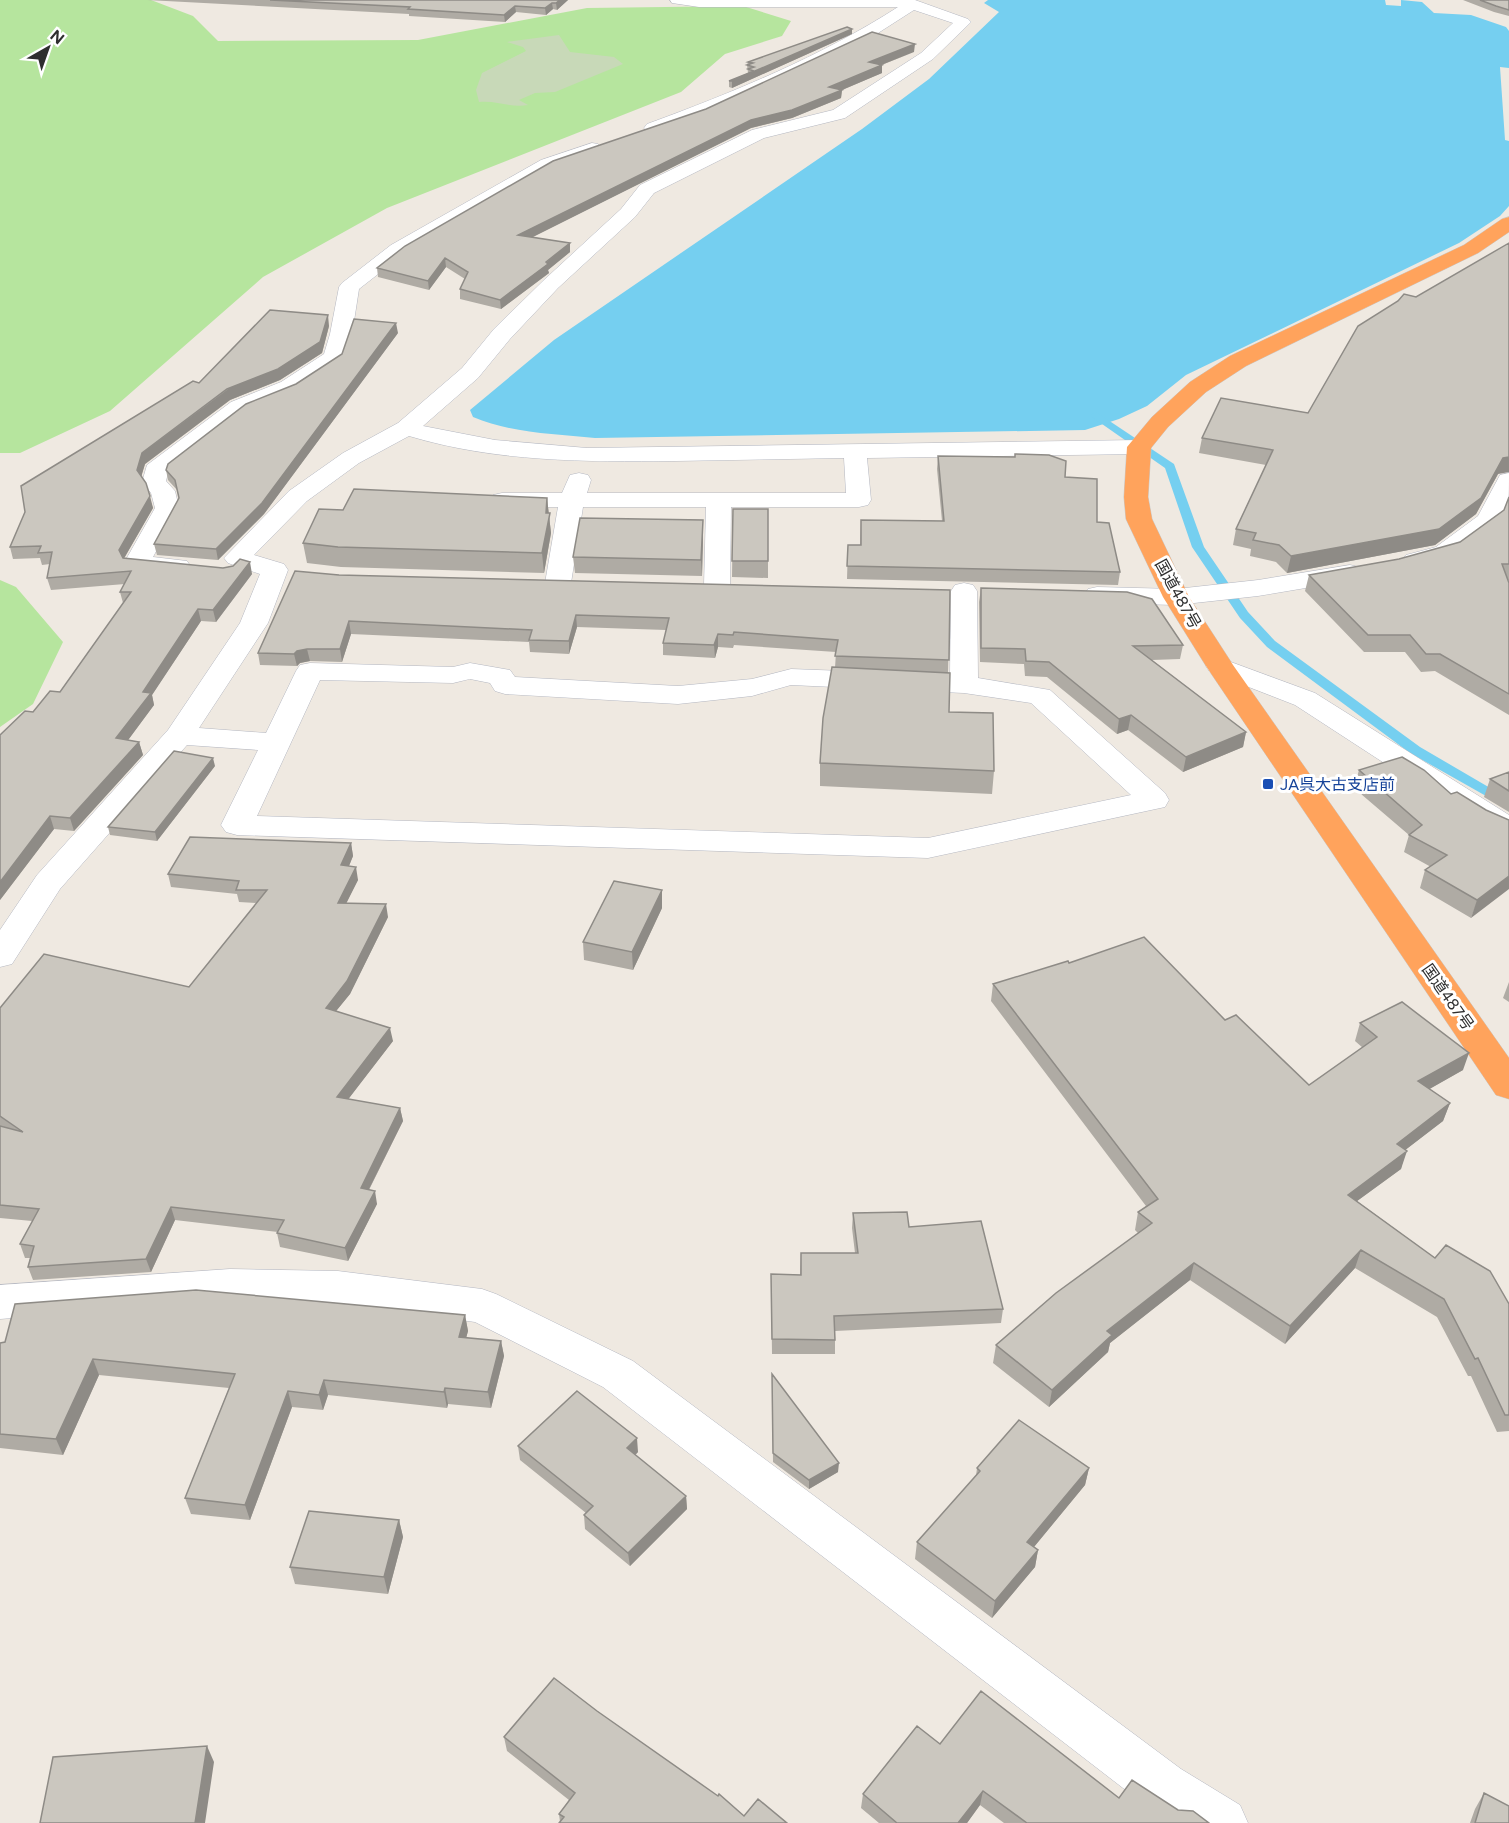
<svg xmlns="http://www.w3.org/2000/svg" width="1509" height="1823" font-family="Figtree,'Noto Sans JP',sans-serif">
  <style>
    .green { fill: #b6e59e }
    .cemetery { fill: #c8d9b8 }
    .water { fill: #75cff0 }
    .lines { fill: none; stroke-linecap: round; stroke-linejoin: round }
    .stream { fill: #75cff0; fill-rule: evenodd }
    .minor-casing { stroke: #b4b7c1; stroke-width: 1 }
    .highway-casing { stroke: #c9c9c9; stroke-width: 1 }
    .minor { fill: #fff; fill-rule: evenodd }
    .highway { fill: #ffa35c; fill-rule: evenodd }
    .wall { fill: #afaba4 }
    .shaded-wall { fill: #8e8b86 }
    .building { fill: #cbc7bf; stroke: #8e8b86; stroke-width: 1.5 }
    .transit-dot { fill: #1a4fb4; stroke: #fff; stroke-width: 2 }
    .labels { text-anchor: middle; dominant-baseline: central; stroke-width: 6; stroke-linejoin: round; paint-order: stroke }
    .street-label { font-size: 16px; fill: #2e2e2e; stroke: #fff }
    .transit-label { font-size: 16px; fill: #164399; stroke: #fff; text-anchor: start }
  </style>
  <rect width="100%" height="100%" fill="#efe9e1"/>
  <path class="green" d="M0,0H151L193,16L218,41L418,40L587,8L743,6L791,21L782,36L725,54L681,92L387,208L263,277L110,411L20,453H0Z
    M0,580L16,587L63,642L33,704L0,727Z"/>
  <path class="cemetery" d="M559,35L570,52L614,57L623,64L555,92L535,93L519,100L528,105C509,108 497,100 479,102L476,90L482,73L526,51L523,47L507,42Z"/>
  <path class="water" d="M988,0H1385L1386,5L1401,6V0L1422,2L1434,13L1471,15L1506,27L1509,31V68L1500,67L1505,140L1509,141V206L1500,216L1459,243L1186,375L1147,406L1119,419L1085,430L595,438C554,434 511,433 473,417L470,410L554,340L862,129L929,79L999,12L984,3Z"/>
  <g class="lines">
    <path class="stream" d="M1096,412L1174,464L1204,547L1248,612L1275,641L1420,747L1509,799V809L1410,753L1267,647L1240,618L1192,547L1165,468L1092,417L1091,415Z"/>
    <g class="minor-casing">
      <path id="minor" d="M670,0H915L968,19L971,22L933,59L845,118L764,138L654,193L635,217L558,288L510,339L478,378L423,426L495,440L587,448L1139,440L1147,442L1151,447L1147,452L1139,454L867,458L871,500L868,505L859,507H731L730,586L726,592L717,594L708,592L704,586L706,507H583L571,583L567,589L558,591L549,589L545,583L558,507H502L493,505L490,500L493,495L502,493H562L570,475L579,473L588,475L591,480L587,493H846L844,458C787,459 731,460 675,461C585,462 496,462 409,436L359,463L307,501L254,555L284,564L288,570L268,623L199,728L266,733L296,671L300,665L310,663L453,667L470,663L510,670L515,677L678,686L752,679L791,669L950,675L951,591L955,585L964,583L973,585L977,591L978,678L1050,690L1165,793L1169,800L1165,807L928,858L237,835L226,832L221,825L258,750L187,745L60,889L12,964L0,967V930L37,875L168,730L240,623L260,574L228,563L224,558L289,491L343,453L398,423L462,368L494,329L544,280L621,209L640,185L752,130L833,110L921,53L953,23L914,10L864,42L705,115L653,133L647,132L644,128L647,124C732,93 822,56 898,7H699L672,3ZM470,679L490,683L495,691L505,694L678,704L752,696L791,685L964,693L1031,703L1131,795L928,838L257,816L320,680L453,683Z
        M592,143L598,144L601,148L598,152L553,168L492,203L405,253L359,289L352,334L342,362L297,392L247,412L168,473L166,481L175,491L179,508L153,557L187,561L191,567L187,573L178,575L128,569L124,563L155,508L151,493L142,482L147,465L231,402L281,382L324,354L330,334L339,287L342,283L391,245L541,160Z
        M1509,473C1509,483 1509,496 1508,505C1497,536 1438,574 1406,565L1402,560L1406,555L1436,547L1478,516L1500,475Z
        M1350,565L1359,567L1363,573L1359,579L1258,596L1176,605L1097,603L1088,601L1084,595L1088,589L1097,587L1176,589L1258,580Z
        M1220,658L1315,693L1509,815V838L1481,826L1295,705L1210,672L1206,666L1210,660Z
        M230,1269L338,1271L482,1289L496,1294L633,1361L1181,1769L1240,1805L1248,1823H1174L1145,1805L603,1387L475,1322L338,1303L230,1301L0,1319V1285Z"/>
    </g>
    <g class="highway-casing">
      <path id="highway" d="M1509,217V232L1478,253L1246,366L1206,392L1168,427L1151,448L1148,497L1152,519L1189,597L1233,665L1509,1058V1099L1496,1095L1206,666L1163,597L1126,519L1124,497L1127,447L1152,417L1190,382L1230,356L1464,245L1502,219Z"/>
    </g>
    <use href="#minor" class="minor"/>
    <use href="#highway" class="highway"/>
  </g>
  <path class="wall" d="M147,0H568L557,10L553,9L546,15L516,12L505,22L409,16V14Z
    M1463,0H1509V16L1494,12Z
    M852,34L732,88L729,87V81L748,73L747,65L748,62Z
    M914,52L881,65L882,73L842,90L841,98L792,118L751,128L532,237L570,243V252L548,270L549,273L501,309L460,299V289L465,279L446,267L429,290L378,277L377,268L405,246Z
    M329,326L322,353L280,380L230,400L145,464L141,476L153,508L124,558L252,574L216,622L201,621L152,695L154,705L128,740L139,742L143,755L74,831L54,829L0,900L33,712L60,692L123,603L120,592L125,584L51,590L47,578L50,564L42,565L40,558L13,559L10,547L199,383Z
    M398,333L264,514L218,560L157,555L154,544L179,498L177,490L168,480L166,470L296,384Z
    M1202,438L1498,474L1476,514L1435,545L1287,573L1276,562L1250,556L1251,549L1233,545L1236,529L1266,465L1199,453Z
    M938,456L1065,477L1097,522L1120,572L1118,585L847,579L848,545H860L861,520L942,521L937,469Z
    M1509,497V580H1508L1509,583V715L1435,671L1421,672L1405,652H1364L1305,591L1309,575L1399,559L1460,542L1504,510Z
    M547,498L551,533L544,573L341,567L307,563L303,543L343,510Z
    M733,509H768V578L732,577Z
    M703,536L702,576L575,573L573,557Z
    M339,575L950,590L948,673L949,712L994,771L992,794L820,786V763L835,668L836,652L734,645L733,648L718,647L715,658L663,655V643L666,630L577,627L569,654L530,652L529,642L351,634L342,662L310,661L300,663L297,666L260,665L258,653Z
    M981,588L1183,645L1180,659L1152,660L1246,732L1243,747L1183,772L1128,730L1117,734L1047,677L1025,676L1024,664L980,662L979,602Z
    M215,766L157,841L110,835L108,827Z
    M1359,770L1451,794L1486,810L1509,820L1471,918L1420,888L1425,870L1431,867L1404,852L1409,835L1354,788Z
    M1509,772V812L1484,797L1490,779Z
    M351,843L353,856L349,866L358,880L346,903L388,917L350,994L336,1011L393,1041L348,1099L400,1108L403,1121L369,1190L377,1204L348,1261L280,1247L277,1233L278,1232L175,1220L151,1272L33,1280L28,1267L30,1258H25L20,1244L32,1221L0,1218V1008L189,987L257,903L239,902L237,894L171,887L168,874Z
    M662,890V908L633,970L584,960L583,942Z
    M1069,963L1225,1020L1309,1085L1363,1048L1355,1041L1360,1023L1463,1070L1429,1089L1450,1103L1443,1121L1405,1150L1401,1169L1357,1201L1435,1258L1509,1304V1431L1497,1432L1471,1376H1468L1437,1317L1355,1268L1285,1344L1190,1280L1110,1343L1108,1352L1049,1407L993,1363L996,1345L1138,1233L1135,1230L1138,1212L1146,1206L991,1001L993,984Z
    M1509,982V1002L1503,998Z
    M853,1213L909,1227L1003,1309L1001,1323L835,1331V1354H772L771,1274L800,1275L801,1253H855L852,1228Z
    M465,1315L468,1331L466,1338L501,1341L504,1356L491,1408L448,1404L447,1408L328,1395L323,1410L292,1407L250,1520L191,1514L185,1498L229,1388L99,1375L63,1455L0,1448V1343Z
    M772,1374L838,1472L809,1489L773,1462Z
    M518,1446L638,1452L635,1455L686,1496L687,1509L630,1566L585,1529L584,1515L586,1513L520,1460Z
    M977,1468H1089L1085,1485L1034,1547L1038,1550L1035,1567L992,1618L915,1559L917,1542L976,1476Z
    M399,1520L403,1537L388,1594L295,1584L290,1567Z
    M597,1711L744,1816L560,1822L559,1814L569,1800L507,1751L504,1737Z
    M940,1744L1119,1798L1178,1810L1209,1823H1004L980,1805L967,1823H879L861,1808L863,1794Z
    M1484,1793L1509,1823H1470L1475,1809Z"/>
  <path class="shaded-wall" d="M560,0H568L557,10L556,3Z
    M552,3L553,9L546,15L545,8Z
    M515,6L516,12L505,22L504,15Z
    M852,29V34L732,88V81Z
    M915,44L914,52L869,70V62Z
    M882,65V73L842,90L841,98L792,118L751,128L519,244L518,235L751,120Z
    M570,243V252L548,270L549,273L501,309L500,300Z
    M445,258L446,267L429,290L428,281Z
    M328,315L329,326L322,353L280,380L230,400L145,464L140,481L137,470L142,453Z
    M396,323L398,333L264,514L218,560L216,549Z
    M1509,457V472L1498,474L1476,514L1435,545L1287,573L1291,556L1503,458Z
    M150,496L153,508L122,562L119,550Z
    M547,498L551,533L544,573L542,553Z
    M703,520V536L702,576L701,560Z
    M250,562L252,574L216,622L213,610Z
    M198,609L201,621L152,695L154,705L120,751L116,738L143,692Z
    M576,615L577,627L569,654V641Z
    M349,621L351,634L342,662L340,649Z
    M718,634V647L715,658L714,645Z
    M307,649L310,661L300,663L297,666L294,654L297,651Z
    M1131,715L1128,730L1117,734L1119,719Z
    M1246,732L1243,747L1183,772L1186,757Z
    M139,742L143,755L74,831L70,818Z
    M213,758L215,766L157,841L155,832Z
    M50,816L54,829L0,900V882Z
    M351,843L353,856L344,878L341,865Z
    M356,867L358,880L340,916L338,903Z
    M1509,876V889L1471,918L1477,900Z
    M662,890V908L633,970L632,952Z
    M386,904L388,917L350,994L328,1021L326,1008Z
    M390,1028L393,1041L340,1110L337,1097Z
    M1469,1053L1463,1070L1412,1099L1418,1081Z
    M1450,1103L1443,1121L1391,1161L1397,1144Z
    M400,1108L403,1121L363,1201L361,1188Z
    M1407,1151L1401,1169L1342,1212L1348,1195Z
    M375,1191L377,1204L348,1261L345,1248Z
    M171,1207L175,1220L151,1272L146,1259Z
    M1361,1250L1355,1268L1285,1344L1290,1326Z
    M1194,1263L1190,1280L1110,1343L1108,1352L1049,1407L1052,1390L1107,1331Z
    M465,1315L468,1331L462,1353L459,1337Z
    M501,1341L504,1356L491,1408L488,1392Z
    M93,1359L99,1375L63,1455L56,1439Z
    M324,1380L328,1395L323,1410L319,1395Z
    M445,1388L448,1404L447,1408L444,1392Z
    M288,1391L292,1407L250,1520L245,1505Z
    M637,1438L638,1452L628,1462L627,1448Z
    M839,1463L838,1472L809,1489V1480Z
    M1089,1468L1085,1485L1024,1559L1027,1542Z
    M686,1496L687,1509L630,1566L628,1553Z
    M399,1520L403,1537L388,1594L384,1577Z
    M1038,1550L1035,1567L992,1618L995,1601Z
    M207,1746L214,1762L205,1823H195Z
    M983,1791L980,1805L967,1823H958Z"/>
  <path class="building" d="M270,0H560L556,3H552L545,8L515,6L504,15L408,9L410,7Z
    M1480,0H1509V10L1496,6Z
    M847,27L852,29L732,81H729L754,71L748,69L754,67L747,65L753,63L748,62Z
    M872,32L915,44L869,62L882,65L829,87L842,90L792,110L751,120L518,235L570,243L546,262L548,264L500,300L460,289L468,272L445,258L428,281L377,268L405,246L553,161L706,109Z
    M1509,243V457L1503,458L1481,498L1439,529L1291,556L1279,545L1253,540L1256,533L1236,529L1273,450L1202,438L1221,398L1308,413L1358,326L1398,301L1404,294L1416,297Z
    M270,310L328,315L320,342L278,369L227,389L142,453L137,470L146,483L150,496L119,550L123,558L223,568L233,566L240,559L250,562L213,610L198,609L143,692L151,693L116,738L139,742L70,818L50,816L0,882V735L25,711L33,712L50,691L60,692L131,592H120L131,571L47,578L52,552L38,553L41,546L10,547L25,512L21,486L193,381L199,383Z
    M354,319L396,323L262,503L216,549L154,544L179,498L175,480L166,470L168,464L246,404L296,384L342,354Z
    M1015,454L1049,455L1066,461L1065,477L1097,479V522L1109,523L1120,572L847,566L848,545H861V520L944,521L938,456L1015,457Z
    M354,489L547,498L546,513H550L542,553L338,547L303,543L319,509L343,510Z
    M1509,497V564H1502L1509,583V694L1440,654H1426L1410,635H1368L1309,575L1399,559L1460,542L1504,510Z
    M733,509H768V561H732Z
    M580,518L703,520L701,560L573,557Z
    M295,571L339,575L950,590L949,660L835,656L838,640L734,632L733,635L718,634L714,645L663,643L669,618L576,615L569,641L529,640L532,630L349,621L340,649H307L297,651L294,654L258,653Z
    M981,588L1127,592L1152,599L1183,645L1133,646L1246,732L1186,757L1131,715L1119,719L1049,662L1026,661L1025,649L981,648Z
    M832,667L950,673L949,712L993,713L994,771L820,763L823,718Z
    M174,751L213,758L155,832L108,827Z
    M1402,757L1424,770L1451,794L1457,792L1486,810L1509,820V876L1477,900L1425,870L1447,855L1409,835L1422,825L1359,770Z
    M1509,772V791L1490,779Z
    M190,837L351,843L341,865L356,867L338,903L386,904L347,981L326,1008L390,1028L337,1097L400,1108L361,1188L375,1191L345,1248L277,1233L284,1220L171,1207L146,1259L28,1267L34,1246L20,1244L39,1209L0,1205V1126L23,1132L0,1116V1008L44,954L189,987L267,890H236L239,881L168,874Z
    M614,881L662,890L632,952L583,942Z
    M1144,937L1225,1020L1236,1015L1309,1085L1377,1037L1360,1023L1402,1002L1469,1053L1418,1081L1450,1103L1397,1144L1407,1151L1348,1195L1435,1258L1446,1245L1490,1271L1509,1304V1415H1505L1478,1358L1475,1359L1444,1299L1361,1250L1290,1326L1194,1263L1107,1331L1112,1335L1052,1390L996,1345L1056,1293L1152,1223L1138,1212L1158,1199L993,984L1068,961L1069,963Z
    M907,1212L909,1227L981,1221L1003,1309L834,1316L835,1340L772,1339L771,1274L801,1275V1253H858L853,1213Z
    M196,1290L465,1315L459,1337L501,1341L488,1392L445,1388L444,1392L324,1380L319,1395L288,1391L245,1505L185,1498L235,1374L93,1359L56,1439L0,1434V1343L5,1342L15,1304Z
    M772,1374L839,1463L809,1480L773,1453Z
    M577,1391L637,1438L627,1448L686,1496L628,1553L584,1515L593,1506L518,1446Z
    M1019,1420L1089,1468L1027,1542L1038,1550L995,1601L917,1542L980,1471L977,1468Z
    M309,1511L399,1520L384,1577L290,1567Z
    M554,1678L597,1711L718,1796L719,1794L744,1816L758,1799L787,1823H559L564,1817L559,1814L575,1793L504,1737Z
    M981,1691L1119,1798L1132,1780L1178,1810L1193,1811L1209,1823H1027L983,1791L958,1823H897L863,1794L917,1726L940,1744Z
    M207,1746L195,1823H40L53,1757Z
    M1484,1793L1509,1806V1823H1475Z"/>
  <rect class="transit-dot" x="1262" y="778" width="12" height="12" rx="3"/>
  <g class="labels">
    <g class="street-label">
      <text transform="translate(1178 594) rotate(61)">国道487号</text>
      <text transform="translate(1448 997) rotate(55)">国道487号</text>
    </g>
    <g class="transit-label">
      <text x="1280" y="784">JA呉大古支店前</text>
    </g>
  </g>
  <g transform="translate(48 48) rotate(40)" stroke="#ffffff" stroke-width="4.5" paint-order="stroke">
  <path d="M0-4.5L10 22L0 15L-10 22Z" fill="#2e2e2e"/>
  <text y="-9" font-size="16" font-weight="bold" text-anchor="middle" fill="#2e2e2e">N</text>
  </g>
</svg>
